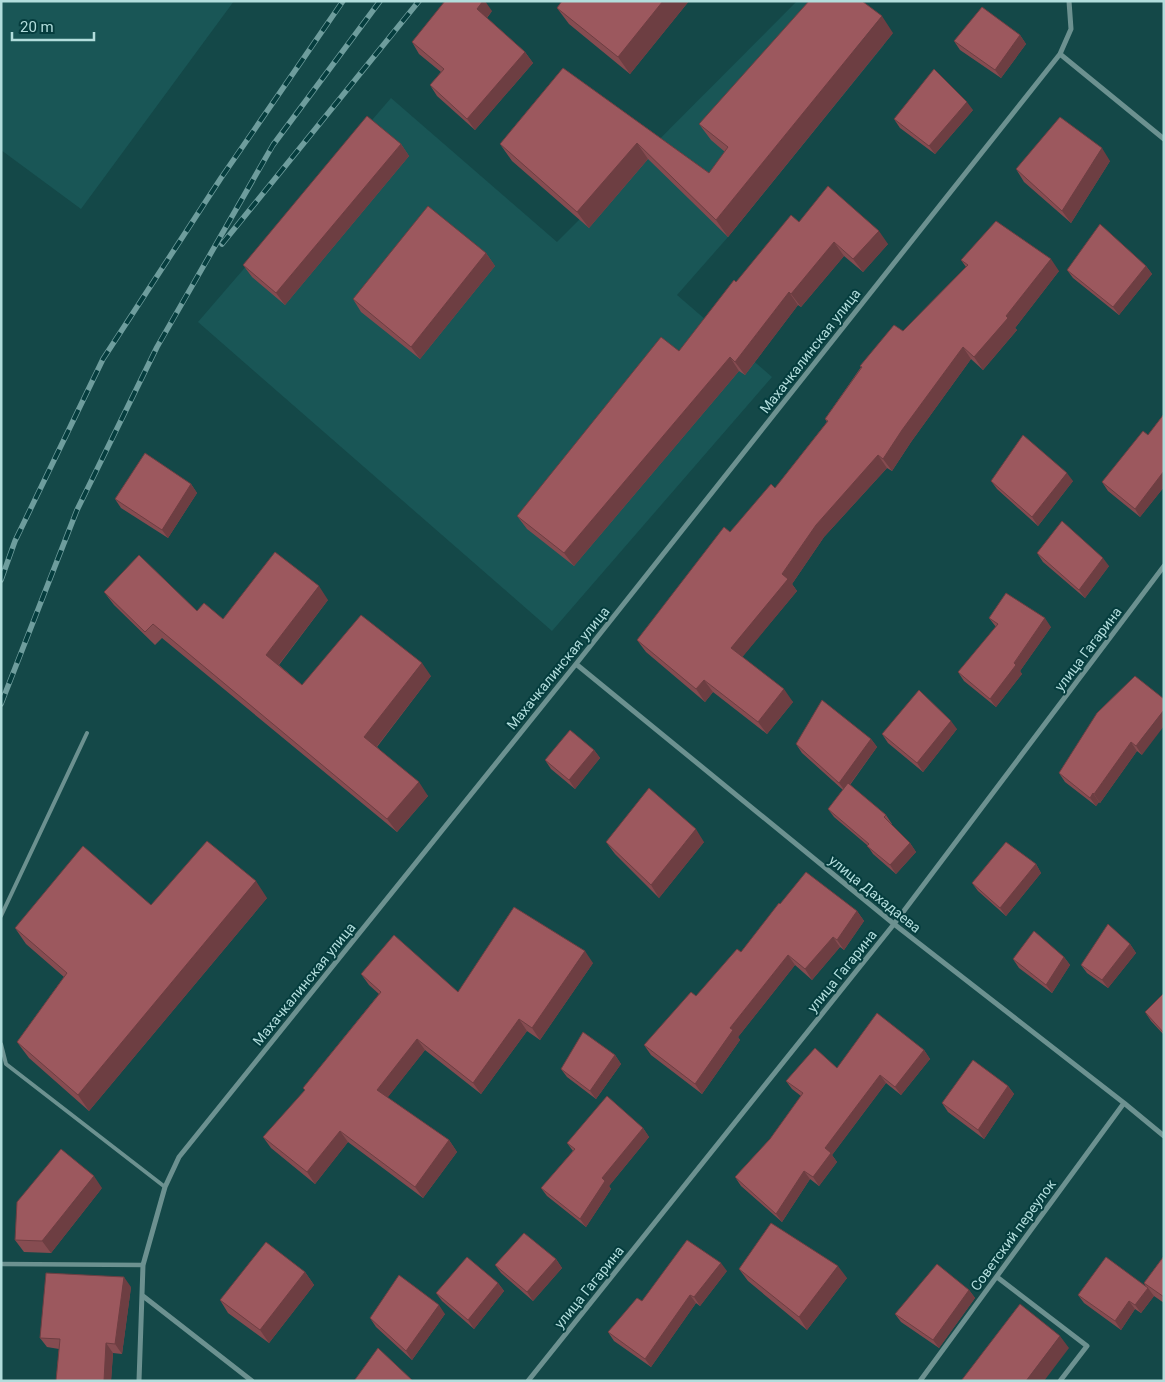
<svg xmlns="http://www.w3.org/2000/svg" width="1165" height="1382" font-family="Roboto,sans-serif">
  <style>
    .built { fill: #195656 }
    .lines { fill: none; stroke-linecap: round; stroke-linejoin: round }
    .service { stroke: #6c9190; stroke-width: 4 }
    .pedestrian { stroke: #6c9190; stroke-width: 4.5 }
    .minor { stroke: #6c9190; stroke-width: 5 }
    .rail-casing { stroke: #6e9d9d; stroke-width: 5.5 }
    .rail { stroke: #053d3e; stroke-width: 4; stroke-dasharray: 11; stroke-linecap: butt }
    .wall { fill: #864c51 }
    .shaded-wall { fill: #6d3e42 }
    .building { fill: #9c585e; stroke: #6d3e42 }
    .labels { text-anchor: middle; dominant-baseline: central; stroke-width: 4; stroke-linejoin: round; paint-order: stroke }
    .street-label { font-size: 14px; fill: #b2dddc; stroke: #053d3e }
  </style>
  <rect width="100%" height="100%" fill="#144848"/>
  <path class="built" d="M1,1H234L81,209L1,150Z
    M797,1H843L884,45L728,237L677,295L772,377L552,631L198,322L391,98L557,242Z"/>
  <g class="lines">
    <path class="service" d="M1,916L87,733
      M1,1044L6,1064L165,1187"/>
    <path class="pedestrian" d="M1,1264L143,1265"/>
    <path class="minor" d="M1060,54L1164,139
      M576,664L894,924L1124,1103L1164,1136
      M997,1277L1087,1346L1060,1381
      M143,1296L252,1381
      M139,1381L143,1265L165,1187L179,1157L576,664L1060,54L1071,29L1069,1
      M528,1381L894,924L1164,566
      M920,1381L1124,1103"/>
    <g class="rail-casing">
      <path id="rail" d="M222,244L419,1
        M1,580L15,541L103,359L221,178L343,1
        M1,704L77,510L157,347L273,145L380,1"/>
    </g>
    <use href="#rail" class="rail"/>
  </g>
  <path class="wall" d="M562,1H689L630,74L569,24L557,8Z
    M492,11L487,18L525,52L533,63L475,130L437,96L430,85L441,72L419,54L412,42Z
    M893,33L728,237L648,159L589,228L512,161L500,144L563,68L709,173L725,152L711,140L699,124Z
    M1020,35L1026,44L1001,78L960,50L954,41Z
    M973,110L935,154L900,128L894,119Z
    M401,144L409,156L285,305L252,277L243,265Z
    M1110,161L1071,223L1024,182L1016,169Z
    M799,222L888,244L863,272L844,256L801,307L798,305L745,375L739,371L574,566L527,529L517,516L679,351L736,282Z
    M486,253L495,266L420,359L361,312L353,299Z
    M961,260L1059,271L1015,328L1017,330L983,370L971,359L911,442L892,471L887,468L824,537L792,584L797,591L742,657L793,702L767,734L713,692L705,702L646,652L637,640L730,532L775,488L827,422L825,419L861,367L860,366L903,331L966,267Z
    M1146,266L1152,274L1119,315L1073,278L1067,270Z
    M1164,414V487L1140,517L1108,491L1102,482L1148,435Z
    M991,481H1073L1038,526L997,489Z
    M191,484L197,493L168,538L121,508L115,499Z
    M1037,553L1109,566L1085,598L1043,562Z
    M104,592L197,611L223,619L328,600L279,665L302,685L431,676L377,747L428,796L397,832L162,638L155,645L114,605Z
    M989,618L1051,627L1020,671L1022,674L996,707L964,681L958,672L996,627Z
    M1135,676L1142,755L1137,751L1100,803L1099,802L1096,806L1065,782L1059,773Z
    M957,729L923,772L888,743L882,734Z
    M871,739L877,747L850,785L886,815L892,824V825L910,843L916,852L896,874L873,854L867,845L834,817L828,809L843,790L802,753L796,744Z
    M594,750L600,758L575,789L551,769L545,760Z
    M606,842H704L659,898L615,854Z
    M1036,864L1041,873L1006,916L978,891L972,883Z
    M267,898L89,1111L29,1058L17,1042L64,977L26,944L15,928L151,905Z
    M780,904L857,911L864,921L844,950L840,947L812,980L795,965L738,1037L740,1040L702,1094L651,1055L644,1045L696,996L741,952Z
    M1130,944L1136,953L1108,988L1087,973L1081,965Z
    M1064,957L1070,965L1052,993L1019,968L1013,959Z
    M593,963L540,1040L527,1031L481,1094L425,1050L387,1098L449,1140L457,1152L423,1198L348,1142L315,1184L271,1148L263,1137L305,1091L303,1088L379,994L369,985L361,974L458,992Z
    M1164,993V1035L1151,1021L1145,1012Z
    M924,1050L930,1059L901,1095L886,1083L832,1155L837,1162L819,1186L810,1179L782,1222L741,1186L735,1177L770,1139L801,1096L792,1089L786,1081L837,1068Z
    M615,1055L621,1064L596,1099L567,1077L561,1069Z
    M1008,1086L1014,1094L984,1139L948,1112L942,1103Z
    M643,1128L649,1137L609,1186L611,1189L586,1227L547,1196L541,1188L573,1151L567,1143Z
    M102,1188L51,1253L24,1252L15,1240Z
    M1164,1256V1303L1154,1296L1141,1313L1135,1309L1121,1330L1084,1303L1078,1295L1146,1287L1144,1283Z
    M556,1259L562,1268L533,1301L501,1273L495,1265Z
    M739,1269L847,1278L807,1330L748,1281Z
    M727,1271L700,1306L696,1303L651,1367L614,1341L608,1332L642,1301Z
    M305,1272L314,1285L269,1343L228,1313L220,1300Z
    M498,1283L504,1291L474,1329L442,1301L436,1293Z
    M131,1287L122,1354L113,1353L111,1381H56L59,1349L47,1347L40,1338Z
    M969,1290L975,1298L939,1348L901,1322L895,1314Z
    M445,1314L412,1360L376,1327L370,1318Z"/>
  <path class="shaded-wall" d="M483,1H485L492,11L485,20L477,9Z
    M663,1H689L630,74L618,57Z
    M882,16L893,33L728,237L716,220Z
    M1020,35L1026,44L1001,78L995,70Z
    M525,52L533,63L475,130L467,119Z
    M967,102L973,110L935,154L929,146Z
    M637,143L648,159L589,228L577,212Z
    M401,144L409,156L285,305L276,293Z
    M1102,148L1110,161L1071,223L1062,211Z
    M879,231L888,244L863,272L853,259Z
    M834,242L844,256L801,307L791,294Z
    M486,253L495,266L420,359L411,347Z
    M1051,259L1059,271L1015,328L1017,330L983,370L974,357Z
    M1146,266L1152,274L1119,315L1113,307Z
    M789,292L798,305L745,375L735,362Z
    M963,347L971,359L911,442L892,471L883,459L902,430Z
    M730,357L739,371L574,566L564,553Z
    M878,455L887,468L824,537L792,584L797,591L740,660L731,648L816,525Z
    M1164,471V487L1140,517L1135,509Z
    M1067,473L1073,481L1038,526L1032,517Z
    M191,484L197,493L168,538L162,530Z
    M1103,558L1109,566L1085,598L1079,590Z
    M319,586L328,600L276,668L266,655Z
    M1045,618L1051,627L1020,671L1022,674L996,707L990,699Z
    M422,663L431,676L374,750L364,737Z
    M704,680L713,692L705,702L696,689Z
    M784,689L793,702L767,734L758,722Z
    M1164,710V726L1142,755L1136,746Z
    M951,721L957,729L923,772L917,763Z
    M871,739L877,747L845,791L839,783Z
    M1131,742L1137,751L1100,803L1094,794Z
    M594,750L600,758L575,789L569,780Z
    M419,782L428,796L397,832L387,819Z
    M1093,793L1099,802L1096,806L1090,798Z
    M696,829L704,842L659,898L651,885Z
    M910,843L916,852L896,874L890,865Z
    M1036,864L1041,873L1006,916L1000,908Z
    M256,881L267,898L89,1111L78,1095Z
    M857,911L864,921L844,950L837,940Z
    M833,937L840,947L812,980L805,969Z
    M1130,944L1136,953L1108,988L1102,980Z
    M585,951L593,963L540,1040L532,1028Z
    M788,955L795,965L738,1037L740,1040L702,1094L695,1084L730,1028Z
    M1064,957L1070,965L1052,993L1046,985Z
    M519,1019L527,1031L481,1094L473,1083Z
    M417,1039L425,1050L384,1102L377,1090Z
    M924,1050L930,1059L901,1095L895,1087Z
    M615,1055L621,1064L596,1099L590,1091Z
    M880,1075L886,1083L832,1155L837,1162L819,1186L813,1177L825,1148Z
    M1008,1086L1014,1094L984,1139L978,1130Z
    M643,1128L649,1137L609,1186L611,1189L586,1227L580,1219L602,1178Z
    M340,1131L348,1142L315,1184L307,1172Z
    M449,1140L457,1152L423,1198L415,1187Z
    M804,1171L810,1179L782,1222L776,1214Z
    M94,1176L102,1188L51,1253L42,1241Z
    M556,1259L562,1268L533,1301L527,1292Z
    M721,1263L727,1271L700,1306L694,1297Z
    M838,1266L847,1278L807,1330L799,1317Z
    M305,1272L314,1285L269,1343L260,1330Z
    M124,1277L131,1287L122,1354L115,1344Z
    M498,1283L504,1291L474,1329L468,1320Z
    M1148,1288L1154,1296L1141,1313L1135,1305Z
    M969,1290L975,1298L939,1348L933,1340Z
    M690,1295L696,1303L651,1367L645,1359Z
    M1129,1301L1135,1309L1121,1330L1115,1321Z
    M439,1305L445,1314L412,1360L406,1351Z
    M1060,1336L1069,1348L1044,1381H1026Z
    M106,1343L113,1353L111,1381H104Z"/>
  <path class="building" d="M445,1H483L477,9L525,52L467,119L430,85L444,69L412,42Z
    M562,1H663L618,57L557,8Z
    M809,1H862L882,16L716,220L637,143L577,212L500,144L563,68L709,173L728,147L699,124Z
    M982,7L1020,35L995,70L954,41Z
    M934,69L967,102L929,146L894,119Z
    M367,116L401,144L276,293L243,265Z
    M1060,117L1102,148L1062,211L1016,169Z
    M828,186L879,231L853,259L834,242L791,294L789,292L735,362L730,357L564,553L517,516L661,337L679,351L734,280L736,282L791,215L799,222Z
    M428,206L486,253L411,347L353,299Z
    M996,221L1051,259L1006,316L1008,318L974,357L963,347L902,430L883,459L878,455L816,525L782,574L788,579L731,648L784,689L758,722L704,680L696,689L637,640L724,527L730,532L771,484L775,488L828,421L825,419L862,367L860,366L894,325L903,331L968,265L961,260Z
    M1100,224L1146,266L1113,307L1067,270Z
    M1164,414V471L1135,509L1102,482L1143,431L1148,435Z
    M1023,435L1067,473L1032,517L991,481Z
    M145,453L191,484L162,530L115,499Z
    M1062,521L1103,558L1079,590L1037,553Z
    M275,552L319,586L266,655L302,685L361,615L422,663L364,737L419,782L387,819L153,624L145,632L104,592L139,555L197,611L204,603L223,619Z
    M1006,593L1045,618L1014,663L1016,665L990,699L958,672L998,624L989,618Z
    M1135,676L1164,699V710L1136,746L1131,742L1094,794L1093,793L1090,798L1059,773L1097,713Z
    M919,690L951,721L917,763L882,734Z
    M822,700L871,739L839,783L796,744Z
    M570,730L594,750L569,780L545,760Z
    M848,783L886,815L884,817L910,843L890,865L867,846L869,844L828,809Z
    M649,788L696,829L651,885L606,842Z
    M207,841L256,881L78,1095L17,1042L67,973L15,928L83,846L151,905Z
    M1006,842L1036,864L1000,908L972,883Z
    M806,872L857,911L837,940L833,937L805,969L788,955L730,1028L733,1030L695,1084L644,1045L691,992L696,996L737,949L741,952L779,903L780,904Z
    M514,907L585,951L532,1028L519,1019L473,1083L417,1039L377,1090L449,1140L415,1187L340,1131L307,1172L263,1137L305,1090L303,1088L381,992L361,974L394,935L458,992Z
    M1108,924L1130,944L1102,980L1081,965Z
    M1034,931L1064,957L1046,985L1013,959Z
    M1164,993V1033L1145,1012Z
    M877,1013L924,1050L895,1087L880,1075L825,1148L831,1153L813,1177L804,1171L776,1214L735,1177L770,1139L803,1093L786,1081L815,1048L837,1068Z
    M583,1032L615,1055L590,1091L561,1069Z
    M973,1060L1008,1086L978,1130L942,1103Z
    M607,1096L643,1128L602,1178L605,1181L580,1219L541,1188L575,1149L567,1143Z
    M61,1149L94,1176L42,1241L15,1240L17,1202Z
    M771,1223L838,1266L799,1317L739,1269Z
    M524,1233L556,1259L527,1292L495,1265Z
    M687,1240L721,1263L694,1297L690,1295L645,1359L608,1332L637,1298L642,1301Z
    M266,1242L305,1272L260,1330L220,1300Z
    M1164,1256V1297L1144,1283Z
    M467,1257L498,1283L468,1320L436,1293Z
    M1106,1257L1148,1288L1135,1305L1129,1301L1115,1321L1078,1295Z
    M937,1264L969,1290L933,1340L895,1314Z
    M46,1273L124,1277L115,1344L106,1343L104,1381H56L60,1339L40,1338Z
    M399,1275L439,1305L406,1351L370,1318Z
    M1020,1304L1060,1336L1026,1381H961Z
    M378,1348L413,1381H354Z"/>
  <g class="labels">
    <g class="street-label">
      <text transform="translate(810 351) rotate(-52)">Махачкалинская улица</text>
      <text transform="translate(1088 649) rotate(-53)">улица Гагарина</text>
      <text transform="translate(558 668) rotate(-51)">Махачкалинская улица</text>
      <text transform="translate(875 894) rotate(39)">улица Дахадаева</text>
      <text transform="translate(842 971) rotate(-51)">улица Гагарина</text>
      <text transform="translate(304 984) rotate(-51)">Махачкалинская улица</text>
      <text transform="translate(1013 1235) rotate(-54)">Советский переулок</text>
      <text transform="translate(589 1287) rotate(-51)">улица Гагарина</text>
    </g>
  </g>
  <rect width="1165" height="1382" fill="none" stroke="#b2dddc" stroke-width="5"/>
  <path d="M12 32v8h82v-8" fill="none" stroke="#b2dddc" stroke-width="2.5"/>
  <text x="20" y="32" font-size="15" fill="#b2dddc" stroke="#053d3e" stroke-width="4" paint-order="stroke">20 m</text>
</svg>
